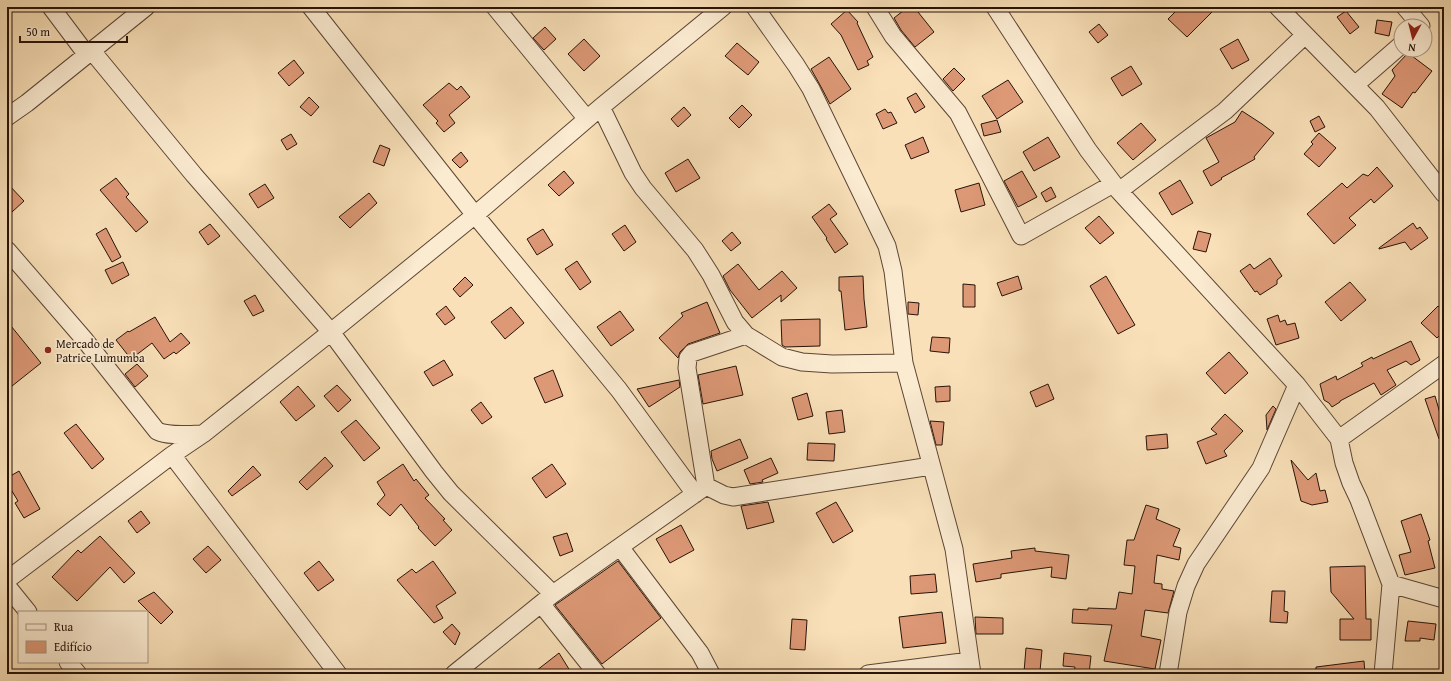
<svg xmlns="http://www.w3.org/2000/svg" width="1451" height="681" font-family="'Gentium Book Plus',serif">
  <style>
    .building { fill: #dd9876; stroke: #271309 }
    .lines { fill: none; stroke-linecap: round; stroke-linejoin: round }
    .minor-casing { stroke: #5c4635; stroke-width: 19 }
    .minor { stroke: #fbebd1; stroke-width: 17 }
    .poi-dot { fill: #8f2418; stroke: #fbebd1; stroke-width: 1.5 }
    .labels { text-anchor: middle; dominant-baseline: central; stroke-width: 3.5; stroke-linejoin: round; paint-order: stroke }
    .poi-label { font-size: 12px; fill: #271309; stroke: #fbebd1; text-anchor: start }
  </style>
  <rect width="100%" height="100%" fill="#f9e0b8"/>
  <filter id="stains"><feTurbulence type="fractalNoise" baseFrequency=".005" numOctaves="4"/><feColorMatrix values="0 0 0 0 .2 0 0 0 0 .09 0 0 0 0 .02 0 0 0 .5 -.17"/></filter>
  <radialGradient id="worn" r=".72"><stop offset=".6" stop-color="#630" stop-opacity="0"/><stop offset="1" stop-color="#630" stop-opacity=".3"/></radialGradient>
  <path class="building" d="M908,7H914L934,32L915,47L901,30L894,18Z
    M1180,7H1217L1187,37L1168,19Z
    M847,10L858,22L857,23L873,57L867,61L869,65L858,70L841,35L831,24Z
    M1346,11L1359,27L1350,34L1337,17Z
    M1377,20L1392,22L1389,36L1375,33Z
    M1099,24L1108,35L1098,43L1089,32Z
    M545,27L556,39L544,50L533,38Z
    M584,39L600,56L584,71L568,54Z
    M1238,39L1249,60L1232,69L1220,49Z
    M737,43L759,62L748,75L725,56Z
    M1408,53L1432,71L1415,93L1413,92L1402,108L1382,94L1395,76L1392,70Z
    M829,57L851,89L830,104L820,85L811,69Z
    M294,60L304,73L289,86L278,73Z
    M1131,66L1142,84L1122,96L1111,78Z
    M954,68L965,79L953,91L943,79Z
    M1008,80L1023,102L997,119L982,96Z
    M449,83L457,90L461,86L470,97L449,115L455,123L444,132L436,123L438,121L423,105Z
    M916,93L925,107L915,113L907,98Z
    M309,97L319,107L311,116L300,107Z
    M742,105L752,115L739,128L729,118Z
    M684,107L691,115L678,127L671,119Z
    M885,109L888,113L891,112L897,123L883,129L876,114Z
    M1242,111L1262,124L1274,133L1254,157L1255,159L1221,178L1222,179L1211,186L1203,171L1219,162L1206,138L1235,122Z
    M1319,116L1325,127L1315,132L1310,121Z
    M997,120L1001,132L984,136L981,124Z
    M1141,123L1156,140L1133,160L1117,143Z
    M1319,133L1336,148L1319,167L1304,154L1313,144L1311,142Z
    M291,134L297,144L287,150L281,140Z
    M923,137L929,152L911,159L905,145Z
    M1048,137L1060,157L1034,171L1023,152Z
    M380,145L390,149L384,166L373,162Z
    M461,152L468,161L460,168L452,160Z
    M688,159L700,178L676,192L665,173Z
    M1377,167L1393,186L1374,203L1371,199L1349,218L1356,225L1334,244L1307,214L1342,183L1347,188L1363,174L1368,176Z
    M564,171L574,183L559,196L548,185Z
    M1022,171L1037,197L1018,207L1004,181Z
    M116,178L129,194L126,197L148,222L136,232L100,190Z
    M1180,180L1193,203L1172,215L1159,193Z
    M7,183L24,201L12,212L7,206Z
    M979,183L985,205L961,212L955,190Z
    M265,184L274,198L258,208L249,194Z
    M1051,187L1056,197L1046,202L1041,193Z
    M369,193L377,203L350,228L339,217Z
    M829,204L837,214L830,219L848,244L835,253L826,239L827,238L812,217Z
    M1099,216L1114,233L1100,244L1085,228Z
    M1413,223L1417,229L1420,227L1428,238L1411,250L1405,242L1379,249V248Z
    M210,224L220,236L208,245L199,232Z
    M625,225L636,242L624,251L612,234Z
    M106,228L121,257L112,262L96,234Z
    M543,229L553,245L537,255L527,239Z
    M1198,231L1211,234L1206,252L1193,249Z
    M732,232L741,243L731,251L722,241Z
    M1270,258L1282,276L1277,280V284L1260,295L1257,291L1255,292L1240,271L1250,264L1254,269Z
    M577,261L591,282L580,290L565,269Z
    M123,262L129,275L112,284L105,270Z
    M738,264L759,290L782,271L797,288L781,302V295L752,318L730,290L723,276Z
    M863,276L864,299L867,327L845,330L841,291H839V277Z
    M1018,276L1022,289L1002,296L997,283Z
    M1106,276L1135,325L1118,334L1090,286Z
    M465,277L473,285L460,297L453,289Z
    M1350,282L1366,300L1341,321L1325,302Z
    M963,284L975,285V307H963Z
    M255,295L264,311L253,316L244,301Z
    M707,302L720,333L688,344L680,352L678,358L659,338L683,316L681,313Z
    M908,302L919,303L918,315L908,314Z
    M446,306L455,318L445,325L436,314Z
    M1438,306L1444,311V331L1437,338L1421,323Z
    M511,307L524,323L505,339L491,322Z
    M620,311L634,330L611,346L597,327Z
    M1278,315L1280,322L1285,320L1287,325L1295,323L1299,338L1276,345L1267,319Z
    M155,317L170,342L181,333L190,343L176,354L174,352L164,359L152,343L131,359L116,340L128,331L129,332Z
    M820,319V346L785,347L782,345L781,320Z
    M7,321L41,363L7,390Z
    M932,337L950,338L949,353L930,351Z
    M1411,341L1420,360L1411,365L1406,361L1387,370L1396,385L1381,395L1374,383L1340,401V402L1332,407L1329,403L1324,400L1320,384L1336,376L1337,380L1363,366L1361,363L1372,357L1373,359Z
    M1229,352L1248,373L1225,394L1206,373Z
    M444,360L453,375L433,386L424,372Z
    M137,364L148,376L135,387L125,374Z
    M736,366L743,395L703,404L698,375Z
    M553,370L563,396L545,403L534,378Z
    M679,380L680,387L649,407L637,389Z
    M1048,384L1054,399L1036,407L1030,392Z
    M337,385L351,400L338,412L324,396Z
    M298,386L315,406L296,421L280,402Z
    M950,386V401L936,402L935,387Z
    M807,393L813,416L798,420L792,398Z
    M1435,396L1444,427V437L1439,439L1425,399Z
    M481,402L492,417L482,424L471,410Z
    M1273,406L1276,409L1267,430L1266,415Z
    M842,410L845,432L829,434L826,412Z
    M1225,414L1243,431L1224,451L1227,456L1206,464L1197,442L1217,434L1211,429Z
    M356,420L380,448L364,461L341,432Z
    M930,421L944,422L942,445H936Z
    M76,424L104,459L92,469L64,433Z
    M1167,434L1168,448L1147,450L1146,436Z
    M740,439L748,458L717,471L712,459L711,451Z
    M808,443L835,444L834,461L807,460Z
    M325,457L333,466L307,490L299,482Z
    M771,458L778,473L762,480L763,482L750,484L744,470Z
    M1291,460L1308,480L1316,473L1320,491L1325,490L1328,502L1312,505L1301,501Z
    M403,464L414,481L416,479L429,495L425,498L445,519L443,520L452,530L435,546L418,528L419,527L401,504L390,516L377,504L385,495L377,482Z
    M552,464L566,484L546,498L532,478Z
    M253,466L261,475L232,496L228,491Z
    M19,471L40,509L24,518L15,503L18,501L7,483V478Z
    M768,502L774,522L747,529L741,506Z
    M836,502L853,531L833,543L816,513Z
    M1146,505L1159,509L1156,519L1180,529L1173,546L1181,548L1179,560L1157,555L1154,583L1162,584V589L1174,591L1168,613L1145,610L1141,636L1161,640L1155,669L1104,661L1112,625L1072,623L1073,609L1088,610V608L1116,609L1119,592L1132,594L1135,566L1124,565L1127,540H1134Z
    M141,511L150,523L137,533L128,521Z
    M1421,514L1430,540L1428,541L1435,568L1405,575L1399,555L1411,552L1401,521Z
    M681,525L694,550L670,563L656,539Z
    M567,533L573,551L560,556L553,537Z
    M100,536L135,573L124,583L110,567L77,601L52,577L78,550L81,553Z
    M208,546L221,560L206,573L193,559Z
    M1035,548V551L1069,555L1066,579L1051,577L1052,567L1001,574V578L976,582L973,564L1012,558L1011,551Z
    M319,561L334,580L318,591L304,573Z
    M433,561L456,593L436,606L443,618L434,623L397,580L412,569L416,573Z
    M618,561L661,618L602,664L555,605Z
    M1365,566L1366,619H1371V640H1340V619H1354L1331,592L1330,567Z
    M935,574L937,592L911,594L910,576Z
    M1272,591H1285L1284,611L1288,612L1287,623L1270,622Z
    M154,592L173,612L161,624L138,601Z
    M942,612L946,643L903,648L899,617Z
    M975,617L1003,618V634H976Z
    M792,619L807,620L805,650L790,649Z
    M1408,621L1436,624L1434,640L1420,638V641H1405Z
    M452,624L460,633L455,645L443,632Z
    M1026,648L1042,650L1040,671L1024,672Z
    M559,653L572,674H532Z
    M1064,653L1091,656L1089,674H1074L1075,667L1063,666Z
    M1364,661L1365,674H1316V667Z"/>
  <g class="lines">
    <g class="minor-casing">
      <path id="minor" d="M51,7L87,55
        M311,7L475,215L619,390L695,494
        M495,7L587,119
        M755,7L796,65L811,89L887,246L893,271L904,363L954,549L972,674
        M875,7L893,36L958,113L1021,236L1113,184
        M995,7L1088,150L1119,191L1297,385L1339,439L1344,463L1351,483L1359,500L1391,584L1383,674
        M1278,7L1377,108L1444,194
        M1405,7L1421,26
        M92,51L194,175L331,332L434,472L451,493L553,594
        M1355,85L1401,45
        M601,107L633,173L643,188L695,250L711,275L735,322L746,335L782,357L802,362L832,364L904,363
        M7,117L27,103L146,7
        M1119,191L1225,111L1305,35
        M7,250L84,339L157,431C170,437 188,434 203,434
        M1339,439L1444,364
        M172,455L338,674
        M706,486L724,495L733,497L931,466
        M706,486L687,368L688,358L692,353L746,335
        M620,547L700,653L711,674
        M7,580L172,455L203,434L331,332L475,215L601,107L723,7
        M1391,584L1444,599
        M7,586L28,612
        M542,605L597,674
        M68,662L78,674
        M454,674L553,594L706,486
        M868,674L970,661
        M1168,674L1178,612L1186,586L1196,564L1261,468L1297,385"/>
    </g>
    <use href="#minor" class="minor"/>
  </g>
  <circle class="poi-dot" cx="48" cy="350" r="4"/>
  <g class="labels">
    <g class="poi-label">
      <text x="56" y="343">Mercado de<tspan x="56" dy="14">Patrice Lumumba</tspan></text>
    </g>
  </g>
  <rect width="1451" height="681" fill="none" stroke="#f9e0b8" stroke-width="24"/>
  <rect x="8" y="8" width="1435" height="665" fill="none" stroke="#271309" stroke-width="2"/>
  <rect x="12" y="12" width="1427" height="657" fill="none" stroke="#271309"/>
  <rect x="18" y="611" width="130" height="52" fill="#fbebd1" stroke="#a69581"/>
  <rect x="26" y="624" width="20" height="6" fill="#fbebd1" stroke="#a69581"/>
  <text x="54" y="631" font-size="12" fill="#271309">Rua</text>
  <rect x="26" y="641" width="20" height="12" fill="#dd9876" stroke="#a69581"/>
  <text x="54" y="651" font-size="12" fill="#271309">Edifício</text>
  <g transform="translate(1413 38) rotate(187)"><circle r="19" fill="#fbebd1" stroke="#a69581"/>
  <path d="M0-3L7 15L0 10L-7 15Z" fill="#8f2418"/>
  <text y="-6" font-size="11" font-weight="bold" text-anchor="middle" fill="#271309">N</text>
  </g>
  <path d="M20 36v6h107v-6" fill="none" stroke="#271309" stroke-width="2"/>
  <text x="26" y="36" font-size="12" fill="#271309" stroke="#fbebd1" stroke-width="3" paint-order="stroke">50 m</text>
  <rect width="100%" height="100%" filter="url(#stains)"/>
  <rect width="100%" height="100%" fill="url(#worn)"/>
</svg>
